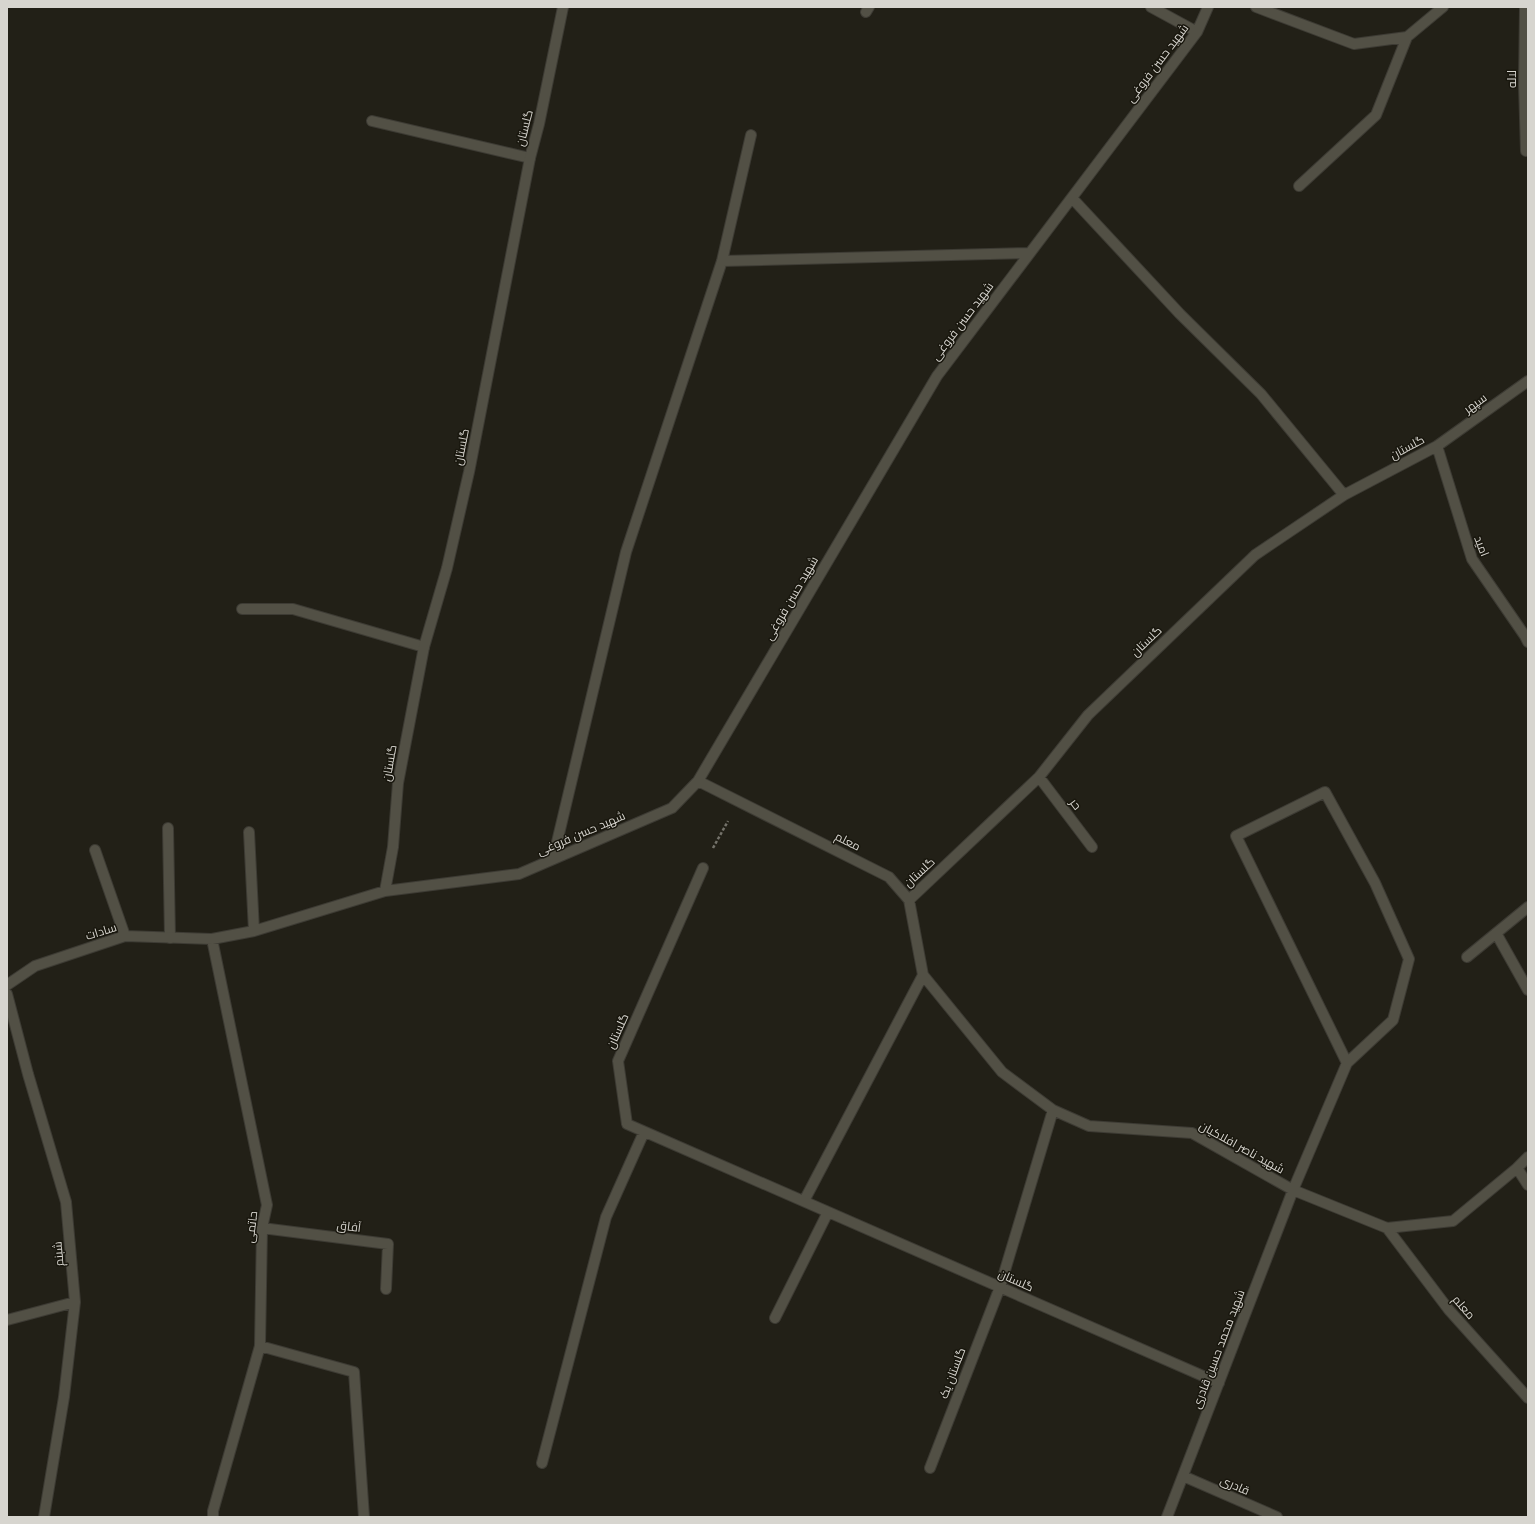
<svg xmlns="http://www.w3.org/2000/svg" width="1535" height="1524" font-family="'PT Sans',Cairo,sans-serif">
  <style>
    .lines { fill: none; stroke-linecap: round; stroke-linejoin: round }
    .lane-casing { stroke: #3d3b34; stroke-width: 12 }
    .street-casing { stroke: #3d3b34; stroke-width: 12 }
    .path { stroke: #74726a; stroke-width: 2.5; stroke-dasharray: 3 2; stroke-linecap: butt }
    .lane { stroke: #525045; stroke-width: 10 }
    .street { stroke: #525045; stroke-width: 10 }
    .labels { text-anchor: middle; dominant-baseline: central; stroke-width: 3; stroke-linejoin: round; paint-order: stroke }
    .street-label { font-size: 12px; fill: #d7d5cf; stroke: #19170e }
  </style>
  <rect width="100%" height="100%" fill="#222017"/>
  <g class="lines">
    <g class="lane-casing">
      <path id="lane" d="M866,12L869,7
        M372,121L530,158
        M242,609H293L424,647
        M168,828L170,938"/>
    </g>
    <g class="street-casing">
      <path id="street" d="M1151,7L1197,32
        M1256,7L1354,44L1407,37L1443,7
        M1525,7L1524,85L1526,151
        M1299,186L1376,115L1407,37
        M1072,198L1180,314L1261,394L1344,495
        M722,261L1029,253
        M1437,446L1472,559L1525,636L1528,642
        M1039,777L1092,847
        M698,781L889,877L909,900L923,975L1002,1072L1053,1110L1089,1126L1192,1133L1293,1190L1387,1228L1453,1221L1517,1168L1528,1157
        M249,832L254,931
        M95,850L125,936
        M553,859L626,552L722,261L751,135
        M703,868L618,1061L627,1124L1219,1383
        M385,891L393,847L398,783L424,647L447,568L469,472L530,158L539,124L563,7
        M909,900L1039,777L1088,715L1255,555L1344,495L1437,446L1528,381
        M1496,933L1528,990
        M212,939L267,1205L262,1228L260,1346L213,1511V1517
        M1467,957L1528,907
        M7,985L35,966L125,936L212,939L254,931L385,891L519,874L672,808L698,781L937,376L1197,32L1208,7
        M7,994L28,1074L66,1202L75,1302L64,1397L44,1517
        M1517,1168L1528,1185
        M804,1201L923,975
        M262,1228L388,1244L386,1289
        M1387,1228L1449,1310L1528,1398
        M775,1318L828,1212
        M7,1320L75,1302
        M260,1346L354,1372L364,1517
        M542,1463L606,1217L644,1132
        M930,1468L1000,1287L1053,1110
        M1183,1476L1277,1517
        M1167,1517L1293,1190L1347,1063L1393,1020L1409,959L1375,883L1325,792L1236,836L1347,1063"/>
    </g>
    <path class="path" d="M713,848L728,821"/>
    <use href="#lane" class="lane"/>
    <use href="#street" class="street"/>
  </g>
  <g class="labels">
    <g class="street-label">
      <text transform="translate(1157 63) rotate(-53)">شهید حسن فروغی</text>
      <text transform="translate(1511 79) rotate(-90)">لاله</text>
      <text transform="translate(524 128) rotate(-76)">گلستان</text>
      <text transform="translate(962 321) rotate(-53)">شهید حسن فروغی</text>
      <text transform="translate(1475 403) rotate(-36)">سپهر</text>
      <text transform="translate(461 447) rotate(-79)">گلستان</text>
      <text transform="translate(1407 447) rotate(-28)">گلستان</text>
      <text transform="translate(1482 546) rotate(69)">امید</text>
      <text transform="translate(791 598) rotate(-60)">شهید حسن فروغی</text>
      <text transform="translate(1146 641) rotate(-44)">گلستان</text>
      <text transform="translate(389 763) rotate(-80)">گلستان</text>
      <text transform="translate(1076 804) rotate(53)">حر</text>
      <text transform="translate(581 833) rotate(-23)">شهید حسن فروغی</text>
      <text transform="translate(848 841) rotate(27)">معلم</text>
      <text transform="translate(919 872) rotate(-43)">گلستان</text>
      <text transform="translate(101 931) rotate(-17)">سادات</text>
      <text transform="translate(617 1031) rotate(-66)">گلستان</text>
      <text transform="translate(1242 1147) rotate(29)">شهید ناصر افلاکیان</text>
      <text transform="translate(349 1226) rotate(7)">آفاق</text>
      <text transform="translate(251 1227) rotate(-83)">حاتمی</text>
      <text transform="translate(58 1254) rotate(-95)">شبنم</text>
      <text transform="translate(1016 1280) rotate(24)">گلستان</text>
      <text transform="translate(1464 1307) rotate(49)">معلم</text>
      <text transform="translate(1218 1349) rotate(-69)">شهید محمد حسین قادری</text>
      <text transform="translate(952 1373) rotate(-69)">گلستان یک</text>
      <text transform="translate(1235 1485) rotate(24)">قادری</text>
    </g>
  </g>
  <rect width="1535" height="1524" fill="none" stroke="#d7d5cf" stroke-width="16"/>
</svg>
